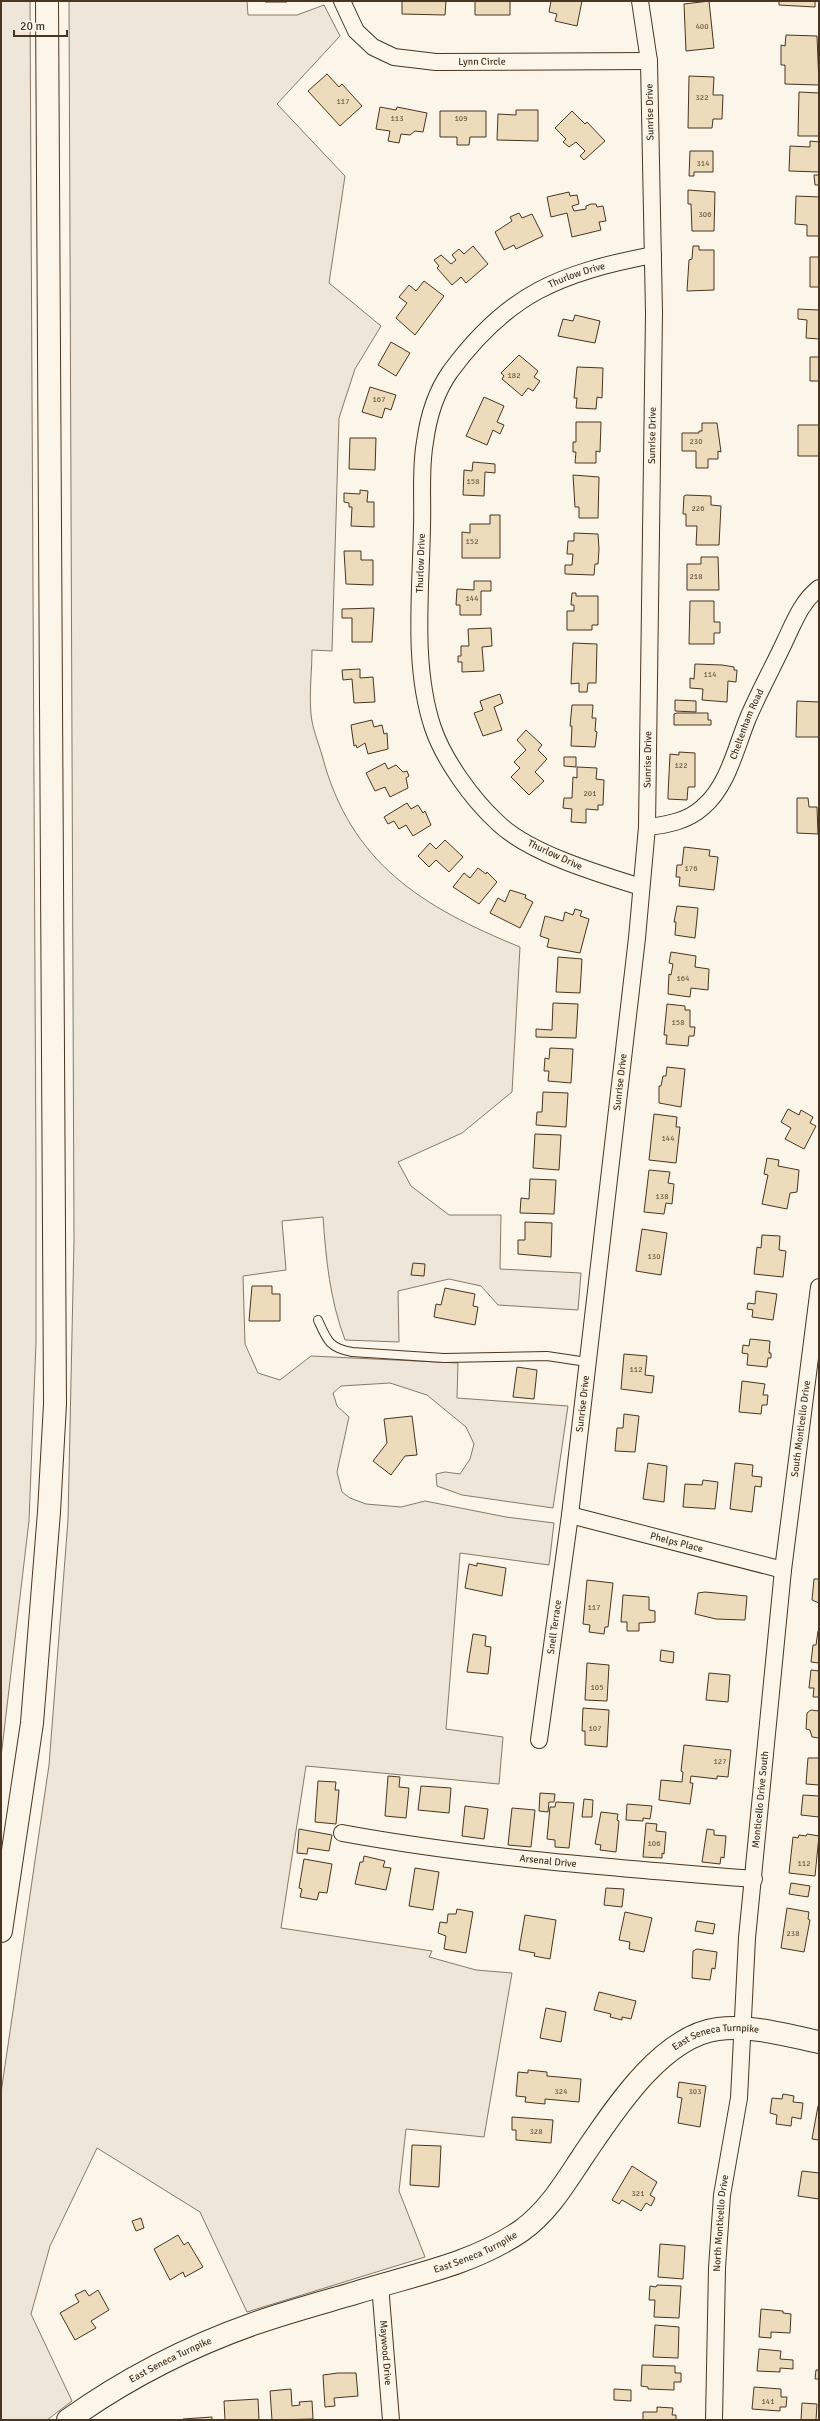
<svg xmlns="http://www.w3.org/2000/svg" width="820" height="2421" font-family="Signika,sans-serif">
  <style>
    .green { fill: #ede6d9; stroke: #887966 }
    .building { fill: #ecdcbc; stroke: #4a3520 }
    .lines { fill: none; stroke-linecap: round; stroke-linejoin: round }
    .lane-casing { stroke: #4a3520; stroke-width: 10 }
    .street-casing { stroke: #4a3520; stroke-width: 18 }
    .primary-casing { stroke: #4a3520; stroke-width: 24 }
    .highway-casing { stroke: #4a3520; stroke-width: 24 }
    .lane { stroke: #fbf6e9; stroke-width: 8 }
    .street { stroke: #fbf6e9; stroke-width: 16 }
    .primary { stroke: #fbf6e9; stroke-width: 22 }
    .highway { stroke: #fbf6e9; stroke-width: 22 }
    .labels { text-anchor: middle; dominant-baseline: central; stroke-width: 3; stroke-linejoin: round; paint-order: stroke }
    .number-label { font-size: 8px; fill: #725f47 }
    .street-label { font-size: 10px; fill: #4a3520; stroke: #fbf6e9 }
  </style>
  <rect width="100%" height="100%" fill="#fbf6e9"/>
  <path class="green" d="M1,1H30L36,1172V1343L29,1521L1,1757Z
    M69,1H247L248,15H297L324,5L340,36L277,104L345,176L329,283L381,326L355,369L339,418L332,651L312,650C312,671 309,693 311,714C312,727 318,742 322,755C350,863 422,907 520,947L512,1092L462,1133L398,1162L411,1186L449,1215H501L500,1269L581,1273L578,1310L498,1305L481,1286L449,1279L398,1291L399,1342L345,1340C330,1300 326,1260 323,1217L282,1221L286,1270L243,1276L245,1344L258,1373L280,1380L311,1356L458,1363L457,1398L568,1406L553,1508L462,1495L437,1486L436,1474L445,1472L460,1474L470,1459L474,1444L466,1427L427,1395L390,1383L341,1386L333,1393L337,1406L349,1417L337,1472L342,1492L350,1498L366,1504L401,1507L425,1501L506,1517L554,1523L549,1565L460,1553L446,1729L503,1737L499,1784L306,1766L281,1928L432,1951L429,1957L476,1970L512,1973L484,2137L406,2129L399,2191L425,2257L247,2312L200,2212L97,2148L50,2246L31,2314L72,2401L47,2420H1V2093L49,1765L68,1520L74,1241Z"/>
  <path class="building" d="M265,1H287V2H265Z
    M402,1H446L445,15L402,14Z
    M475,1H510V15H475Z
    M551,1H582L577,26L555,21L557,14L549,12Z
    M709,1L714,48L686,51L684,4Z
    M779,1H815V7L779,5Z
    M786,35L817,36L819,85L785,84V65H781V45L785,46Z
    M327,74L339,87L342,84L362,106L340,126L308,91Z
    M689,76L714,77L713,95H723L722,119H713L712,128H688Z
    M799,92L819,93V136H798Z
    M380,107L396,110L397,107L427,113L423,132L415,131L410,135L401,134L399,143L388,141L390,131L376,129Z
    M516,110H538V141L497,140L498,114L516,115Z
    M440,111H486V137H470L469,145H457V137H440Z
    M572,111L585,124L587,122L605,141L584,160L580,156L585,151L576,142L569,147L563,142L566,139L555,128Z
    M810,141L819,142V172L789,171L790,146L810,147Z
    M690,151H713V172H694V176H689Z
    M814,175H819V185H815Z
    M688,190L715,192L714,231H692L691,204H688Z
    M569,192L570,196L577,195L579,204L572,206L574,211L586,209V206L591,204H596L597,207L603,206L606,221L599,222L601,230L572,237L567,213L551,217L547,197Z
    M796,196L819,197V236H807V225L795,224Z
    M519,213L522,218L532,214L543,236L516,249L514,245L504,250L495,232L512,221L510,217Z
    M473,246L488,264L466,283L461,277L452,285L437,268L439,266L434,260L441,255L451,264L456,260L452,255L459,249L464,254Z
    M693,246H699V250H714V290L687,291L689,260L692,259Z
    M810,257H819V287H810Z
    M424,281L444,296L415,335L396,318L407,303L399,297L409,285L416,291Z
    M798,309L819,310V339L806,338L807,320L798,319Z
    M575,315L600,321L595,343L558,336L563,319L573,321Z
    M391,342L410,353L396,376L378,365Z
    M519,355L538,371L534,377L540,381L533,391L528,388L522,396L502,379L504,376L501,373Z
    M810,357H819V381H810Z
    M577,367L603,368L602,398L597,397L596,409L576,408L577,398H574Z
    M370,387L396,395L391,410L385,408L382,418L362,412Z
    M484,397L504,406L497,422L504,425L500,434L493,430L487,445L466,436Z
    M576,422H601L600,452L596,451V463H575L576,452H573V442H576Z
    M702,423H717L721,452L718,451V459H708V468H696V451H682V433H699V431H702Z
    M798,425H819V456H798Z
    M350,438H376L375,470L349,469Z
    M473,462L495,464V473L485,472L484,496L463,495L464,470L472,471Z
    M573,475L599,477L598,518H579V507H575Z
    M360,490L368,491L367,502H374V527L351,526L352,507H349V503L344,502V493L360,494Z
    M686,495L711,496V505L721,506L719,545H696L697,526H686V514H683L684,496Z
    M490,515H500V558H462V532L470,533V524H490Z
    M574,533L598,534L599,549L598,564H595L594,575L565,574V565H572L573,554H567L568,541H574Z
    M344,551H361V560H373V585L346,584Z
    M701,557H718L719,590H687V564H701Z
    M474,581H491V591H481V615H460V605H456L457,589L474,590Z
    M572,593H576V596H598V625H592V630H567V611H574V605H571Z
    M690,601H714V622H720V633H714V644H689Z
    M374,608L372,642H352V618H342V609Z
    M491,628L492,646L482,647L484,671L462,672V662H458V656H461V646H469L468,629Z
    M573,643L597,644L596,683H588L587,692H579V683L571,684Z
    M695,664L722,665L734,667V670H737L736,682L728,681L727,702L702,700L703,689L690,688V678L694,679Z
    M360,669V678L373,677L375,702L354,703L352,679L343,680L342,670Z
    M500,694L503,703L494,707L502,730L483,736L474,713L483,710L480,701Z
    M675,700L696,701V712L675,711Z
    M797,701L819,702V737H796Z
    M572,705H593L592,718H596L595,731L597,732L595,747L571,746L572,726H570Z
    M677,713H708V720H711V725H674V714Z
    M372,720L374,727L382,725L384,734L387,733L388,749L368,754L365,743L357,748L356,745L354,746L351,725Z
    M526,730L542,745L538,750L547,759L535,772L544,781L529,795L511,777L520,768L514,762L526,750L517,740Z
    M679,752L695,753V787H688L687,800L668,799V795L670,754L679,755Z
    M564,757H576V767L564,766Z
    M385,763L388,769L396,765L403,772L407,771L409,776L406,778L408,788L390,797L385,787L375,791L366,773Z
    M577,767L597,768L596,779L604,780L603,805H598V810L586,809V823L571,822L572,809L563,808L564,798H572L573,777L577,778Z
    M797,798H808L809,807H817L818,834L797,833Z
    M407,803L411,809L418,805L423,813L425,811L431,825L413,836L406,825L399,829L394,821L388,824L384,817Z
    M445,840L463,857L449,872L436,860L429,867L418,856L430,843L436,849Z
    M684,847L710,850L709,856L718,857L714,890L679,886L680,877H676L677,865H682Z
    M478,868L486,874L487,872L497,882L479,904L453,887L464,873L470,878Z
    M510,890L526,895L525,898L533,902L520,928L490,913L498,898L505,902Z
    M677,906L698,908L695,938L675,935L676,922H674Z
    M575,909L582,911L580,916L589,919L580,953L547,947L549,939L540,936L545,916L563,921L565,912L573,915Z
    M671,952L696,956L695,967L709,969L708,990L691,988L690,997L668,994L669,974L671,975L673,964L669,963Z
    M558,957L582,959L580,993L556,992Z
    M553,1003L578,1004L576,1038L536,1037V1029L552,1030Z
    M667,1004L685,1006V1010H690V1027H695L694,1036H689L688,1046L666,1044L667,1035H664Z
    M550,1048L573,1049L571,1083L548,1081L549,1071H544L545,1058L549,1059Z
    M667,1067L685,1069L681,1107L659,1103V1086H661L663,1076H666Z
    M543,1092L568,1093L566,1127L536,1125L537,1112H542Z
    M788,1109L799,1115L801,1110L813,1117L810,1123L816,1126L804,1149L785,1139L791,1128L781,1122Z
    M654,1114L677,1117L676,1127H680L676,1163L649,1160Z
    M535,1134L561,1135L559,1170L533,1168Z
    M767,1158L779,1160L778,1166L799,1170L797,1192L790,1193L787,1209L762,1204L768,1175L764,1174Z
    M649,1170L670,1172L668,1183L674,1184L672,1204L666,1203L664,1214L644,1212Z
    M530,1179L556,1180L554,1214L520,1213L521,1198L529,1199Z
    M525,1222L552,1223L551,1257L518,1254V1240H525Z
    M642,1229L667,1233L661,1275L636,1271Z
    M762,1235L780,1236L779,1250L786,1251L783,1277L754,1274L757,1247L761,1248Z
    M413,1263L425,1264L424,1276L411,1275Z
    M252,1286H272V1294H280V1321H249Z
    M445,1288L475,1294L473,1306L478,1307L475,1325L434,1317L436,1304L441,1305Z
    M756,1291L777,1294L773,1320L752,1317L753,1310L747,1309L748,1303L755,1304Z
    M750,1339L770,1341L769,1353H771V1358H768L767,1367L747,1365L748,1354L742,1353L743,1345L749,1346Z
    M624,1354L647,1356L645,1375L654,1376L652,1393L621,1389Z
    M517,1367L537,1370L534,1399L513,1397Z
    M742,1381L765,1384L763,1395H768L767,1405H762L761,1414L739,1412Z
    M624,1414L639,1416L635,1452L615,1451L617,1428H623Z
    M412,1416L417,1455L405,1456L391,1475L373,1461L387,1443L384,1419Z
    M648,1463L667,1466L664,1502L643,1499Z
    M735,1463L753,1465L752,1476L762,1477L761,1487L755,1486L752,1512L730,1509Z
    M703,1480L718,1482L715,1509L683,1507L685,1484L702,1485Z
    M477,1563L506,1568L502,1596L465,1588L469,1564L477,1566Z
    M814,1579H819V1603L812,1600Z
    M587,1580L613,1583L608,1627H605L604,1634L589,1632L590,1625L583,1624Z
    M705,1592L747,1596L745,1620L716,1619L695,1614L698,1593Z
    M623,1595L649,1597V1610L655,1611V1622L639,1623V1631H627V1622H621Z
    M818,1631H819V1663L811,1662L813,1645H816Z
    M473,1634L486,1636L485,1646L491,1647L488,1674L467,1672Z
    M661,1650L674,1652L673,1663L660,1661Z
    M587,1663L609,1665L607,1701L585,1700Z
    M811,1670L819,1671V1697H813L814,1688H809Z
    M709,1673L730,1675L728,1702L706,1700Z
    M583,1708L609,1710L607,1747L585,1745V1731H582Z
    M811,1710L819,1711V1738L812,1737L810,1730L806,1729L807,1713Z
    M684,1745L731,1750L728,1777L717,1776V1779L691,1776L690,1783H693L690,1804L659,1800L661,1780L682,1782L683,1772L681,1771Z
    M808,1758H819V1785L806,1784Z
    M388,1776L400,1777L399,1787L409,1788L406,1818L385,1816Z
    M318,1781L336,1782L335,1790H339L336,1824L315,1822Z
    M421,1786L451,1788L449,1813L418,1810Z
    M540,1793L555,1794L554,1802H549L548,1812L539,1811Z
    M803,1795L819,1796V1817L801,1815Z
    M584,1799L593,1800L592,1817H582Z
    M556,1802L574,1803L569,1848L555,1847V1840L547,1839L550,1807H555Z
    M627,1804L652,1806L650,1819L643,1818V1821L626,1820Z
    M465,1806L488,1809L484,1839L462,1836Z
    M512,1808L535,1810L531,1847L508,1845Z
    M601,1812L618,1814L617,1820L619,1821L616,1852L600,1850L601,1845L595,1844Z
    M646,1823L657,1824L656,1831L666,1832L664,1854L662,1853V1858L643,1857Z
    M299,1829L332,1835L329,1851L308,1848L307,1854L297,1853Z
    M707,1829L714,1830V1835L726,1836L724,1858L721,1857L720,1864L702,1862Z
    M807,1834L819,1836L815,1876L789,1873L793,1837L798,1838L799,1835L806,1836Z
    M364,1856L385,1861L383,1867L391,1868L386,1890L355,1884L360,1862H363Z
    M304,1859L332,1864L327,1893L319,1892L317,1900L300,1897L302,1889L299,1888Z
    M415,1868L439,1872L433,1910L409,1906Z
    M791,1883L810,1886L808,1897L789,1894Z
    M606,1888L624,1889L622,1907L604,1905Z
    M787,1908L809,1912L808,1919L810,1920L804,1952L781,1948Z
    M457,1909L473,1912L466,1953L444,1949L446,1936L438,1933L440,1922L447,1923L448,1914H456Z
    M625,1912L652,1918L644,1952L629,1949L630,1942L619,1940Z
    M525,1915L556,1920L550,1959L534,1956L535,1953L519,1950Z
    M697,1921L715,1924L713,1934L695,1931Z
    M697,1949L717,1952L715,1969L712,1968L710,1980L692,1978L693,1951Z
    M599,1992L636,2001L631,2019L622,2017V2020L610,2017L611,2014L594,2010Z
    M546,2008L566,2012L561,2042L540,2038Z
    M528,2070L547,2072V2076L581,2079L579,2102L545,2099V2104L525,2102L526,2097L516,2096L518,2072L528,2073Z
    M679,2082L706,2086L700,2127L678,2123L682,2098L677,2097Z
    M783,2094L794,2096L793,2102L803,2103L801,2119L792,2117L791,2126L776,2124L777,2115L770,2113L772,2098L782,2099Z
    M818,2106H819V2140L812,2139Z
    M512,2117L553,2120L551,2143L516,2140V2130H512Z
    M412,2145L441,2146L439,2187L410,2185Z
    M632,2166L657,2182L650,2195L655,2198L651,2206L646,2203L641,2211L622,2200L619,2204L612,2200Z
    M802,2171L819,2173V2199L798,2196Z
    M141,2218L144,2228L136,2231L132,2221Z
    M178,2235L184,2245L188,2242L203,2267L185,2277L183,2272L170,2280L154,2249Z
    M660,2244L685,2246L683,2279L658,2277Z
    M657,2285L681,2286L679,2318L654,2317L655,2300H649L650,2286L656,2287Z
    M85,2290L89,2296L98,2290L109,2310L91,2321L96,2328L75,2340L60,2313L79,2302L75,2295Z
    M761,2309L783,2311V2313L791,2314L790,2333L771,2332V2338L759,2337Z
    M655,2325L679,2327L678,2358L653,2357Z
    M759,2349L781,2351L780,2359L793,2360V2369L780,2368V2372L757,2371Z
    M642,2365L675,2366V2373H681V2382H674V2390L648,2389V2387L641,2386Z
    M816,2370H819V2379H815Z
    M338,2373H356L358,2396L334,2398L335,2406L325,2407L323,2375Z
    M754,2387L781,2389V2397H787L786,2407H780V2411L752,2409Z
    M291,2389L292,2406L300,2405L299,2402L312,2401L313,2419L272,2420L270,2391Z
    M614,2389L631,2390V2401L614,2400Z
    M258,2399L259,2420H225L224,2401Z
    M802,2403L817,2404L816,2420H801Z
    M657,2407L673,2408L672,2415H676V2420H643V2412H657Z
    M212,2417V2420H183V2419Z"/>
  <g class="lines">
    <g class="lane-casing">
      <path id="lane" d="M318,1320C327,1340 329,1348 352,1352L444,1358L547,1356L587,1362"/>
    </g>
    <g class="street-casing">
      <g id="street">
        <path id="s1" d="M342,1L356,31L373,47L394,57L436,62L649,61"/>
        <path id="s2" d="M647,827C667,825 688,821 703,807C728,786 736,747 748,718C759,692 773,667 785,641C794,622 802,601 819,588"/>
        <path id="s3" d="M641,887C599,874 528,853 497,822C472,799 444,760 433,728C412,666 421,590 422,526C423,499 420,469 425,442C428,419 436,392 450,372C508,293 560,273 653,255"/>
        <path id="s4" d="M570,1515L783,1570"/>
        <path id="s5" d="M539,1740L570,1515L637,938L647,827L654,313L649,61L640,1"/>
        <path id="s6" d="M342,1833C478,1858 617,1868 754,1879"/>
        <path id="s7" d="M380,2285L391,2420"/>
        <path id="s8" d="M714,2420L717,2268L722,2195L739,2098L747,1938L783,1570L819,1287"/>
      </g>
    </g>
    <g class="primary-casing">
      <g id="primary">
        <path id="s9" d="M68,2420C124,2380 188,2347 253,2324C287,2312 321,2303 355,2293C412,2275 471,2265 521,2231C548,2212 565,2183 583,2156C613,2112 661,2036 718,2029C752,2025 786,2035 819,2042"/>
      </g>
    </g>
    <g class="highway-casing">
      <path id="highway" d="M1,1931L32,1723L49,1512L55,1404L47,1"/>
    </g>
    <use href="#lane" class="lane"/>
    <use href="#street" class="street"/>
    <use href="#primary" class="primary"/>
    <use href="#highway" class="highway"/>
  </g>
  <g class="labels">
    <g class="number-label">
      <text x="702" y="26">400</text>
      <text x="702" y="97">322</text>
      <text x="343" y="101">117</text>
      <text x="397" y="118">113</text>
      <text x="461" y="118">109</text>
      <text x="703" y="163">314</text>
      <text x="705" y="214">306</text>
      <text x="514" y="375">182</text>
      <text x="379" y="399">167</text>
      <text x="696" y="441">230</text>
      <text x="473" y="481">158</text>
      <text x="698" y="508">226</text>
      <text x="472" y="541">152</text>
      <text x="696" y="576">218</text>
      <text x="472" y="598">144</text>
      <text x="710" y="674">114</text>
      <text x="681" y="765">122</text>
      <text x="590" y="793">201</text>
      <text x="691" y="868">176</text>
      <text x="683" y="978">164</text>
      <text x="678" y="1022">158</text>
      <text x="668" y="1138">144</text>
      <text x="662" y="1196">138</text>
      <text x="654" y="1256">130</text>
      <text x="636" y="1369">112</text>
      <text x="594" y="1607">117</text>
      <text x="597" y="1687">105</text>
      <text x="595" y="1728">107</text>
      <text x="720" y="1761">127</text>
      <text x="654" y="1843">106</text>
      <text x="804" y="1863">112</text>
      <text x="793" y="1933">238</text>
      <text x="561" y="2091">324</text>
      <text x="695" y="2091">303</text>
      <text x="536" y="2131">328</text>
      <text x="638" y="2193">321</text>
      <text x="768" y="2401">141</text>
    </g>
    <g class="street-label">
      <text stroke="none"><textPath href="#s1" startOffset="168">Lynn Circle</textPath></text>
      <text transform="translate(650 112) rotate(-91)">Sunrise Drive</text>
      <text stroke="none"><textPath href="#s3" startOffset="799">Thurlow Drive</textPath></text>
      <text stroke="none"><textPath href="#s5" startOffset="1311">Sunrise Drive</textPath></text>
      <text stroke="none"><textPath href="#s3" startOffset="440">Thurlow Drive</textPath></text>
      <text stroke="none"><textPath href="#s2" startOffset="155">Cheltenham Road</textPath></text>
      <text stroke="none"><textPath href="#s5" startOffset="987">Sunrise Drive</textPath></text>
      <text transform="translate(555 855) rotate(25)">Thurlow Drive</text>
      <text stroke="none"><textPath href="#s5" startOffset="663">Sunrise Drive</textPath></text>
      <text stroke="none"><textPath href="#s5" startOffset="339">Sunrise Drive</textPath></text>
      <text stroke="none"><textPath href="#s8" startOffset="996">South Monticello Drive</textPath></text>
      <text stroke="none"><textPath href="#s4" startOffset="110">Phelps Place</textPath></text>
      <text stroke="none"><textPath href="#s5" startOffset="114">Snell Terrace</textPath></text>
      <text stroke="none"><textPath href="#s8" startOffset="623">Monticello Drive South</textPath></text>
      <text stroke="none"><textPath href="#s6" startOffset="208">Arsenal Drive</textPath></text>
      <text stroke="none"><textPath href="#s9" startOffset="778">East Seneca Turnpike</textPath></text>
      <text stroke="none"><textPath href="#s8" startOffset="197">North Monticello Drive</textPath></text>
      <text stroke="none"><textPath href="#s9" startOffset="443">East Seneca Turnpike</textPath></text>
      <text stroke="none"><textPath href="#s7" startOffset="68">Maywood Drive</textPath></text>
      <text stroke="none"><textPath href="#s9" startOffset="119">East Seneca Turnpike</textPath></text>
    </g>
  </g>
  <rect width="820" height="2421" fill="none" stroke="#4a3520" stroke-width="4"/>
  <path d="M14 30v6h53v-6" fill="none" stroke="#4a3520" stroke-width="2"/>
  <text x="20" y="30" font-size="12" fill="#4a3520" stroke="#fbf6e9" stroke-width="3" paint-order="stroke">20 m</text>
</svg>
